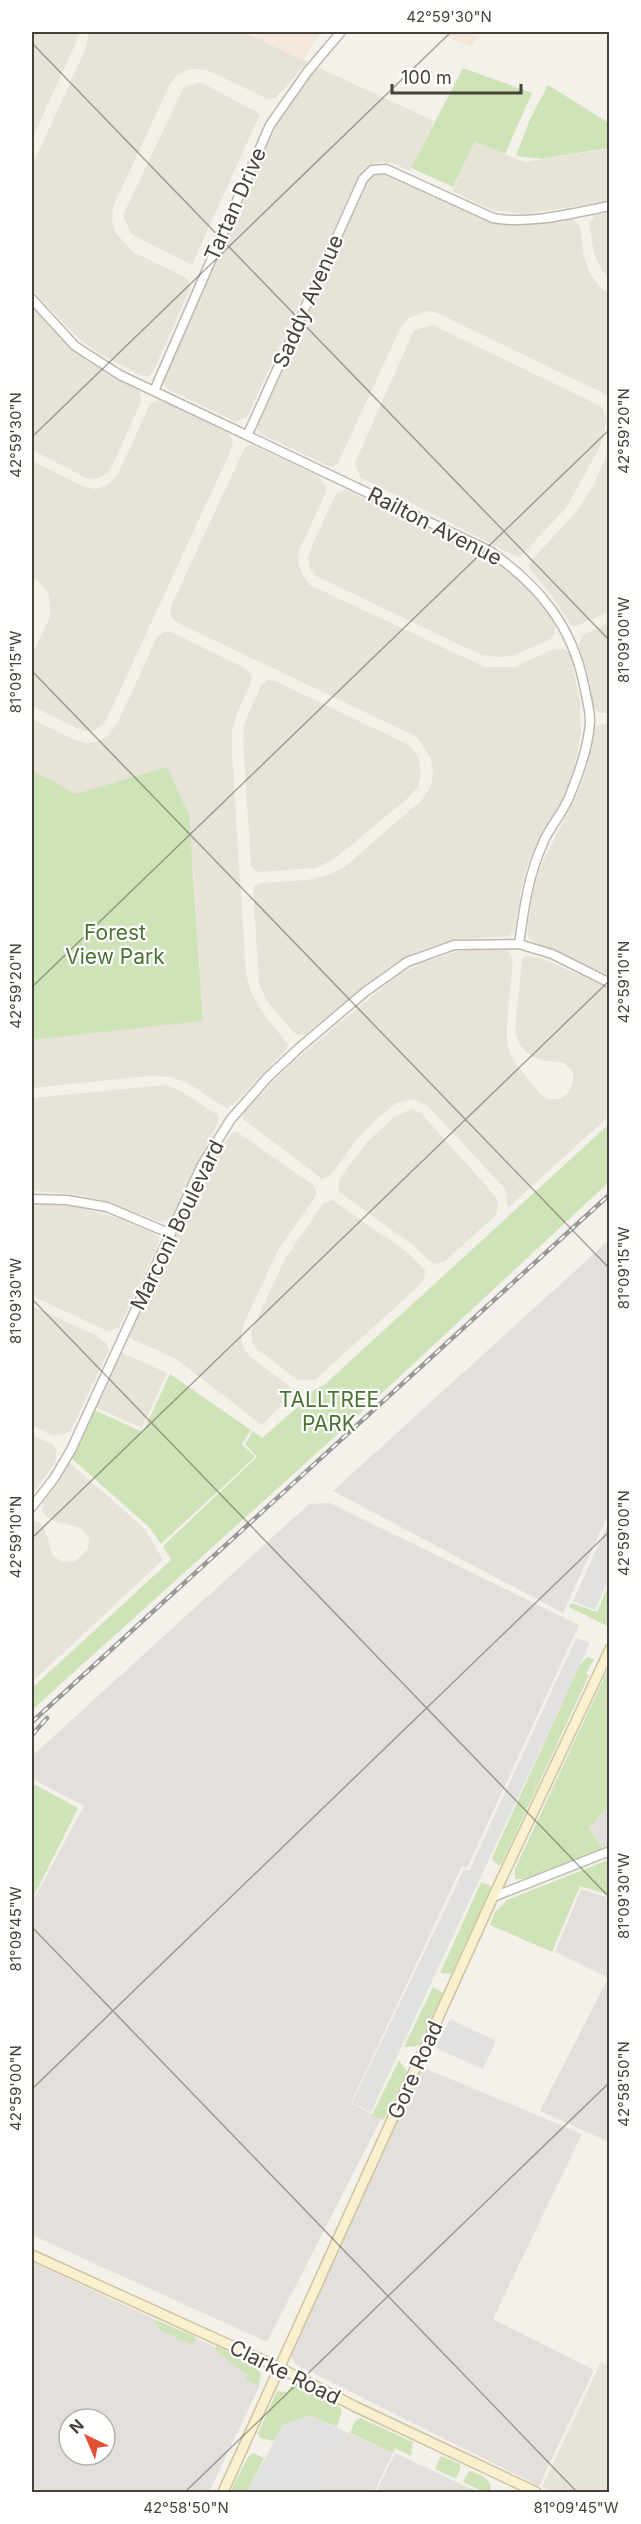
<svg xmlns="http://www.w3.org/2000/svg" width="641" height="2524" font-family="Inter,sans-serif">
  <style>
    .residential { fill: #e7e3d9 }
    .commercial { fill: #f3e8d9 }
    .industrial { fill: #e3e0dc; fill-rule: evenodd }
    .green { fill: #cfe3b8 }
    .parking { fill: #e3e1df }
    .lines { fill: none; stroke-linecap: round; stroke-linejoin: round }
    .tertiary-casing { stroke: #beb9ae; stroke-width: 11 }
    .secondary-casing { stroke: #cec39f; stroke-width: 12 }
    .tertiary { stroke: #fff; stroke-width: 8 }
    .secondary { stroke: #f9f0cf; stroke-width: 9 }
    .rail-casing { stroke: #989898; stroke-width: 4.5 }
    .rail { stroke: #fff; stroke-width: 2; stroke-dasharray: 7; stroke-linecap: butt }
    .ticks { fill: none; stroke: #474239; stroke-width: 1.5; stroke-opacity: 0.45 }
    .labels { text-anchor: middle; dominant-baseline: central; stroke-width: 4.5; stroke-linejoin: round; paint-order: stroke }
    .street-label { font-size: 21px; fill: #474239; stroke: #fff }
    .park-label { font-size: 21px; fill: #4a7333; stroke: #fff }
    .neatline { fill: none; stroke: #474239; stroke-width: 2 }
    .ticks-label { font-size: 15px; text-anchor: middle; fill: #474239 }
  </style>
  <rect width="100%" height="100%" fill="#f4f1eb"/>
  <path class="residential" d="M32,32H78L79,36L32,139Z
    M89,32H243L308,62L275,98L268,99L209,71L197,69L187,70L177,75L170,84L113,207L112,220L115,232L133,252L187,278L189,283V291L154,370L149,376H142L95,351L75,335L32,290V166L86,48Z
    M317,67L434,121L410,171L392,163L382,162L372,164L363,170L356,181L247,417L236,422L168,389L164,385V379L206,279L279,120L290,101Z
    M200,82L260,114L192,265L131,234L123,215L184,87Z
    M475,142L525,162L609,149V201L525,214L492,210L452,191Z
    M381,174H390L491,222L522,225L572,219L576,222L580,227L584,257L590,274L601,288L609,293V396L437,313L426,311L407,319L400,329L338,463L333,467L328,466L261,434L257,429L259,416L367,183L375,175Z
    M609,213H610L609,280L600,267L594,253L589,224L595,215Z
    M32,307L79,354L108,374L137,388L141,396V402L113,464L107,474L99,478L88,479L32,450Z
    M433,325L601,406L607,418L601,445L566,508L519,558L360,477L355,463L414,330Z
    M159,399L228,433L233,441L232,448L110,712L103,725L93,731H83L32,706V655L50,617V605L48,592L38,581L32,578V461L83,486L95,489L106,486L118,474L149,406Z
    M249,445H253L318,476L326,486V492L299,551L298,562L302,574L310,585L485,667H514L551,650L565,649L570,654L580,701L581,734L575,765L567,791L539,840L528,864L521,890L515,928L510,936L450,940L421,950L389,967L306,1034L298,1035L293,1032L267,1001L259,984L253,888L258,883L307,880L328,875L343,868L422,800L431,786L433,772L431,759L417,737L176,622L172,617L170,611L173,602L244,449Z
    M609,451V612L576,626L571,625L552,596L529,568L531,561L577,511L593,486Z
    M345,489L503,565L538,599L554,621L555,633L551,639L512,656L497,657L481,655L316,576L310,569L308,558L314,541L336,494Z
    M609,622V713H600L593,707L589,677L579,645L581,639L585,634Z
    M164,632H171L245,668L250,673L252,680L238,711L232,731V754L246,974L251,992L259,1007L288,1045L285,1051L235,1103L227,1109L186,1082L169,1077L149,1076L32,1088V1040L203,1020L193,863L32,770V719L75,740L87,743L98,741L109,735L118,722L157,637Z
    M267,680L275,681L401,741L411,747L418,757L421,773L418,787L408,798L333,860L316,868L258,872L251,866L243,740L244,726L250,710L261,686Z
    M602,724H609V975L536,943L529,939L527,932L533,893L540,867L579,791L587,767L592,734L596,727Z
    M494,949L507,950L513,959L507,1025V1044L512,1059L540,1094L548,1099H560L568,1093L573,1083V1072L564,1063L541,1060L528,1054L519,1044L515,1029L522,961L525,956L541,958L609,988V1116L508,1208L505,1189L428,1106L413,1099L396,1103L376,1120L358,1138L330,1176L322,1179L243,1119L244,1112L289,1065L399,974L425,962L461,950Z
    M165,1085L179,1090L218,1115L219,1120L173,1215L168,1221L161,1222L101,1200L72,1194L32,1191V1098Z
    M411,1109L421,1113L496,1197L498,1206L496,1215L444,1262L433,1264L414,1246L339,1192L338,1181L367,1142L394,1117Z
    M233,1132H237L313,1185L316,1190V1196L278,1250L244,1323L241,1336L243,1347L249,1356L295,1390L262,1425L176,1359L128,1337L205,1175L221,1146Z
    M332,1200L407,1252L425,1270V1275L422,1283L315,1380H298L257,1349L252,1342L251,1332L285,1259L323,1203Z
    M41,1202L82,1208L115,1217L156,1234L159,1239L157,1247L119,1328L107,1331L32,1296V1203Z
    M32,1306L95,1335L106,1343L109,1350L70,1432L64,1434L52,1435L32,1425Z
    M121,1352L167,1373L142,1428L95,1407Z
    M32,1435L52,1444L56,1449V1461L32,1495Z
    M69,1462L145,1529L163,1560L32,1682V1520L39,1522L45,1530L53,1556L62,1562L75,1561L88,1549L89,1539L81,1528L56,1522L47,1517L42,1511L43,1503Z
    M601,2362L609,2366V2492H554L542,2487Z"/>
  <path class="commercial" d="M243,32H322L303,60Z
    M435,32H479L472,47Z"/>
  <path class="industrial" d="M609,1240V1513L563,1613L333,1491Z
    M330,1503L579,1625L467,1868L462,1866L351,2103L381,2119L267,2342L32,2235V1902L84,1806L32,1779V1756L309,1504Z
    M609,1806V1844L603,1849L589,1828Z
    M581,1889L609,1898V1978L555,1952Z
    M606,1982L610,1984L609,2142L540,2111Z
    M422,2067L582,2134L493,2319L594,2370L539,2486L295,2364L291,2355Z
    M32,2262L251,2364L261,2374L259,2387L209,2492H32ZM69,2419H105V2455H69Z
    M309,2415L393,2453L374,2492H247L283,2425Z
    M395,2453L478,2492H376Z"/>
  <path class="green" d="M463,68L532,93L505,154L475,142L453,187L411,168Z
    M548,85L609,123V148L541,159L516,156L530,119Z
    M167,767L189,815L203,1021L32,1040V770L76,794Z
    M609,1124V1182L350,1423L32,1710V1688L171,1560L163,1546L257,1457L245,1444L253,1431L262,1438L308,1398L314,1390L324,1385Z
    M170,1374L251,1430L242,1444L255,1457L161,1544L149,1527L71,1458L94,1410L143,1432Z
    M609,1584V1627L569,1607L571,1603L597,1612Z
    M587,1657L594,1659L586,1674L589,1675L501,1865H498L492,1859L496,1849L579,1666Z
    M609,1667V1806L589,1828L603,1849L525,1879H515V1869Z
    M32,1783L78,1808L32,1900Z
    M608,1860L609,1895L580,1886L552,1952L490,1925L495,1912L507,1900Z
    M481,1882L489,1885L491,1888L451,1974L440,1973Z
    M433,1987L443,1993L418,2046L404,2047Z
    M399,2060L407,2072L384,2120L372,2115Z
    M153,2319L196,2337L193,2345L160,2330Z
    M216,2346L253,2363L261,2374L257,2385L246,2380L247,2375L215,2350Z
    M292,2384L340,2407L342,2411L337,2427L309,2415L283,2425L274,2441L260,2438L258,2434L277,2391L287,2392Z
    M360,2418L413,2442L411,2456L395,2448L393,2453L350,2433L355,2421Z
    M253,2453L264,2458L247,2492H230L248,2457Z
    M441,2456L460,2464V2469L456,2479L435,2469Z
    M469,2471C481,2474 493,2479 490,2492H484L463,2482Z"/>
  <path class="parking" d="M609,1521V1578L595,1610L573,1601Z
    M576,1638L590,1643L371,2112L352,2103L464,1869L469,1871Z
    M450,2019L496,2041L483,2069L435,2048Z
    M309,2417L348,2433L318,2492H249L283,2426Z"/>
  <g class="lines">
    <g class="tertiary-casing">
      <path id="tertiary" d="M32,299L75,346L120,375L490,551C539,586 572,625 584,685C586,696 590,709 590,721C589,745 579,773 570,795C564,812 550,826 543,843C528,876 524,909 519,944
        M154,391L270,125L308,71L341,32
        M248,434L363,179L372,170L386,169L493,218C530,225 573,213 610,206
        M32,1199L67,1200L107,1207L171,1234
        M32,1507L55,1477L71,1450L202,1165L231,1119L268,1077L299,1048L365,992L407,962L454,945L519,944L552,954L610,983
        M493,1897L610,1851"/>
    </g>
    <g class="secondary-casing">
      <path id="secondary" d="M32,2255L280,2368L354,2406L536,2492
        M223,2492L493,1897L610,1649"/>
    </g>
    <use href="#tertiary" class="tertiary"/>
    <use href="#secondary" class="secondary"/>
    <g class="rail-casing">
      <path id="rail" d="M32,1722L610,1194
        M32,1735L47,1718"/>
    </g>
    <use href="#rail" class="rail"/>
  </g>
  <path class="ticks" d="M32,43L610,641M32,437L451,32M32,671L610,1269M32,987L610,429M32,1299L610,1898M32,1538L610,980M32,1927L577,2492M32,2089L610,1531M185,2492L610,2082"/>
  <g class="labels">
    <g class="street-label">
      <text transform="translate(235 204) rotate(-66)">Tartan Drive</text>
      <text transform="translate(308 301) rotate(-66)">Saddy Avenue</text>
      <text transform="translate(435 526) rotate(27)">Railton Avenue</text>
      <text transform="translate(177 1225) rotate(-64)">Marconi Boulevard</text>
      <text transform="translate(415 2070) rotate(-66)">Gore Road</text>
      <text transform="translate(285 2372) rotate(26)">Clarke Road</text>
    </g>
    <g class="park-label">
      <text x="115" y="932">Forest<tspan x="115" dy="24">View Park</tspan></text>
      <text x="329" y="1399">TALLTREE<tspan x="329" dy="24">PARK</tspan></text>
    </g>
  </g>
  <rect width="641" height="2524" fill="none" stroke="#ffffff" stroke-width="66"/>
  <g transform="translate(87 2437) rotate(316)"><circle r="28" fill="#ffffff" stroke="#b5b3b0" stroke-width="1.5"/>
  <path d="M0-4.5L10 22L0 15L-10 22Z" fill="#e25133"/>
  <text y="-9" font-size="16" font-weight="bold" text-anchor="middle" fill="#474239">N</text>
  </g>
  <path d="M392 84v9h129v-9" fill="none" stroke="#474239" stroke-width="3"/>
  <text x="401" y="84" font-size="18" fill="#474239" stroke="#ffffff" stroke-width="4.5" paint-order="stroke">100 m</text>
  <rect x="33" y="33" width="575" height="2458" class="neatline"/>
  <g class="ticks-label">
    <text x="449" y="22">42°59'30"N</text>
    <text transform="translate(624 431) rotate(-90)" y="5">42°59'20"N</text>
    <text transform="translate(16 435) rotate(-90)" y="5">42°59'30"N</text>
    <text transform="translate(624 640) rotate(-90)" y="5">81°09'00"W</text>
    <text transform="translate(16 672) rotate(-90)" y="5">81°09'15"W</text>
    <text transform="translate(624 982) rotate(-90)" y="5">42°59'10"N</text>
    <text transform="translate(16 986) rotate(-90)" y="5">42°59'20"N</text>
    <text transform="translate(624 1268) rotate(-90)" y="5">81°09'15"W</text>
    <text transform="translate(16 1301) rotate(-90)" y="5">81°09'30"W</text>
    <text transform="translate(624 1533) rotate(-90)" y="5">42°59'00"N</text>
    <text transform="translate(16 1537) rotate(-90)" y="5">42°59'10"N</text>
    <text transform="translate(624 1896) rotate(-90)" y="5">81°09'30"W</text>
    <text transform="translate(16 1929) rotate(-90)" y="5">81°09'45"W</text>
    <text transform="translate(624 2084) rotate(-90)" y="5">42°58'50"N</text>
    <text transform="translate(16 2088) rotate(-90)" y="5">42°59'00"N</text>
    <text x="186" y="2513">42°58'50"N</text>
    <text x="576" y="2513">81°09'45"W</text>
  </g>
</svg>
